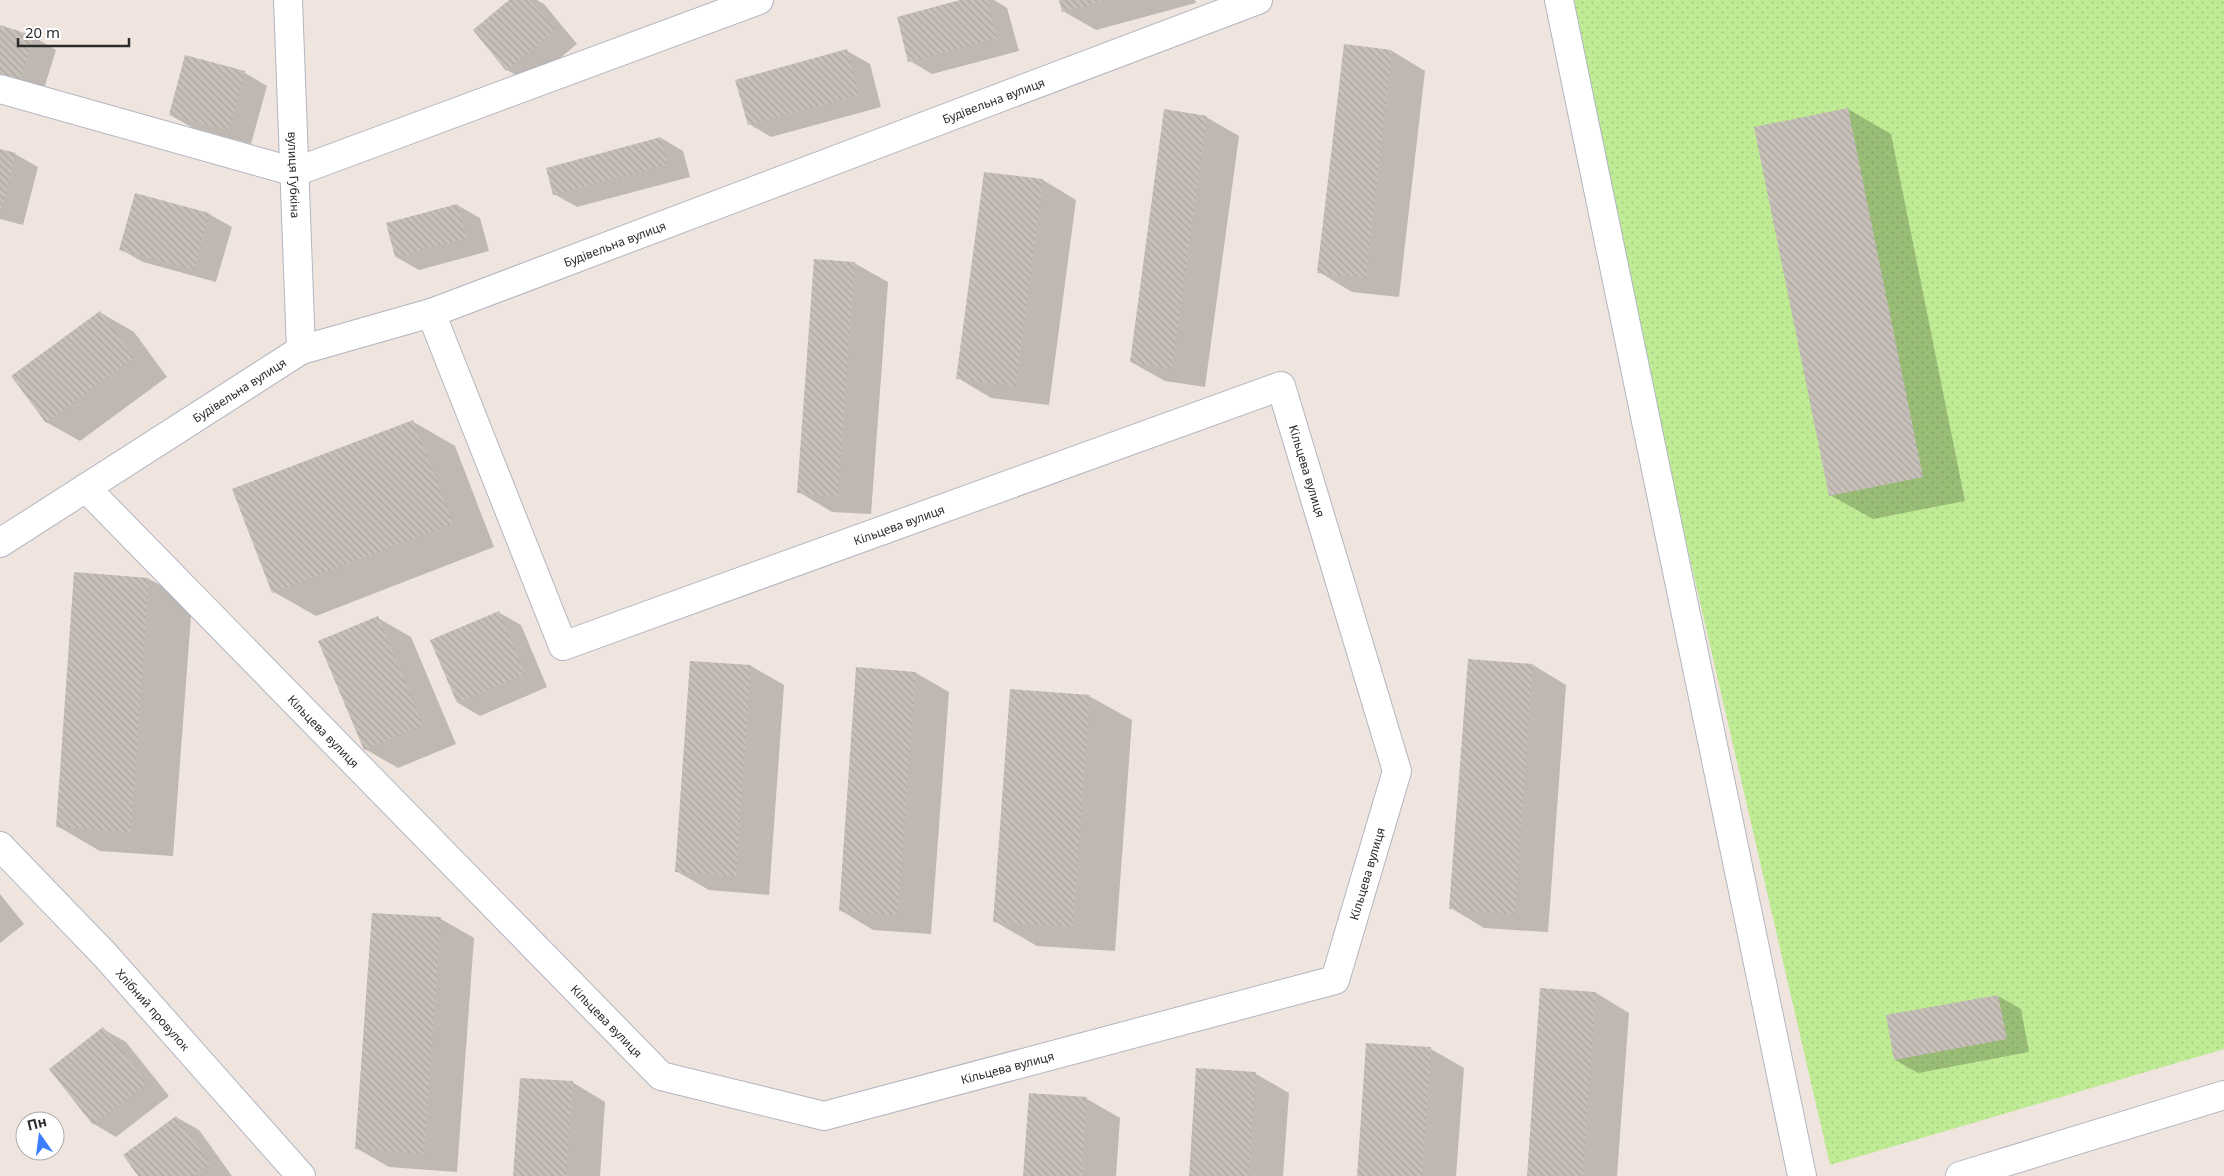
<svg xmlns="http://www.w3.org/2000/svg" width="2224" height="1176" font-family="'Noto Sans',sans-serif">
  <style>
    .grass { fill: url(#grass-dots) }
    .shadow { fill: #0003 }
    .building { fill: url(#building-back-hatch) }
    .lines { fill: none; stroke-linecap: round; stroke-linejoin: round }
    .minor-casing { stroke: #b1b6c1; stroke-width: 30 }
    .minor { stroke: #fff; stroke-width: 28 }
    .labels { text-anchor: middle; dominant-baseline: central; stroke-width: 5; stroke-linejoin: round; paint-order: stroke }
    .street-label { font-size: 12px; fill: #2c2c2c; stroke: #fff }
  </style>
  <defs>
    <pattern id="grass-dots" width="8" height="8" patternUnits="userSpaceOnUse" patternTransform="scale(1.25)"><rect width="8" height="8" fill="#c0eb95"/><path d="M2 2h.1M6 6h.1" fill="none" stroke="#a5ca81" stroke-width="1.8" stroke-linecap="round"/></pattern>
    <pattern id="building-back-hatch" width="6" height="6" patternUnits="userSpaceOnUse" patternTransform="scale(1.25)"><rect width="6" height="6" fill="#c7c0b9"/><path d="M-1 5l2 2M0 0l6 6M5-1l2 2" fill="none" stroke="#aba59f"/></pattern>
  </defs>
  <rect width="100%" height="100%" fill="#efe5de"/>
  <path class="grass" d="M1561,0H2224V1049L1830,1165Z"/>
  <path class="shadow" d="M511,0H537L544,4L577,44L530,83L507,70Z
    M965,0H994L1007,8L1019,51L932,74L910,61Z
    M1060,0H1195L1196,3L1096,30L1063,11Z
    M0,26L34,37L56,50L42,95L0,81Z
    M847,51L870,64L881,107L771,137L749,124Z
    M1392,51L1425,71L1399,297L1352,292L1319,272Z
    M186,57L245,73L267,86L251,144L193,128L170,115Z
    M1848,109L1891,134L1965,501L1873,519L1830,495Z
    M1206,117L1239,136L1205,387L1165,381L1131,362Z
    M661,138L683,151L690,177L577,207L554,194Z
    M0,150L15,154L38,167L23,225L0,219Z
    M985,173L1043,180L1076,200L1049,405L991,398L958,378Z
    M135,195L209,214L232,227L216,282L143,262L120,249Z
    M457,205L480,218L489,251L419,270L396,257Z
    M854,263L888,282L871,514L832,512L799,492Z
    M101,313L134,332L167,377L80,441L46,422Z
    M412,421L455,446L494,547L316,616L274,592Z
    M75,574L149,579L192,603L173,856L100,851L57,826Z
    M498,612L521,625L547,687L480,716L458,703Z
    M378,618L411,637L456,744L398,768L365,749Z
    M1533,665L1566,685L1548,932L1484,928L1451,908Z
    M751,666L784,685L769,895L709,890L676,871Z
    M916,673L949,692L931,934L873,930L840,910Z
    M1089,696L1132,720L1115,951L1037,946L994,921Z
    M0,894L24,924L0,943Z
    M441,919L474,938L457,1172L389,1167L356,1148Z
    M1541,990L1596,993L1629,1013L1617,1176H1528Z
    M1998,996L2021,1009L2029,1052L1918,1073L1895,1060Z
    M103,1029L126,1042L169,1096L116,1137L94,1124Z
    M1431,1049L1464,1068L1456,1176H1358Z
    M1198,1070L1256,1074L1289,1093L1283,1176H1190Z
    M572,1082L605,1102L600,1176H514Z
    M1030,1095L1087,1099L1120,1118L1116,1176H1024Z
    M176,1117L199,1130L232,1176H140Z"/>
  <path class="building" d="M509,0H530L555,30L506,71L473,30Z
    M960,0H987L997,38L908,62L897,17Z
    M1059,0H1103V1L1062,12Z
    M0,25L34,36L19,83L0,76Z
    M1344,44L1392,50L1366,278L1317,273Z
    M847,49L859,95L748,125L735,80Z
    M185,55L245,71L229,131L169,115Z
    M1848,108L1923,477L1829,496L1754,127Z
    M1164,109L1207,116L1172,369L1130,362Z
    M661,137L668,164L553,195L546,168Z
    M0,149L16,153L1,211H0Z
    M984,172L1043,179L1016,386L956,379Z
    M135,193L209,213L194,270L119,250Z
    M457,204L467,238L395,257L386,223Z
    M814,259L855,262L838,496L797,493Z
    M100,311L134,357L46,423L11,376Z
    M413,420L453,523L272,593L232,489Z
    M74,572L149,578L131,832L56,827Z
    M499,611L525,674L457,703L430,640Z
    M378,616L423,725L364,750L318,641Z
    M1468,659L1533,664L1515,914L1449,909Z
    M690,661L751,665L736,876L675,872Z
    M856,667L916,672L898,915L839,911Z
    M1010,689L1090,695L1073,927L993,922Z
    M372,913L441,917L424,1154L355,1149Z
    M1540,988L1596,992L1583,1176H1527Z
    M1998,995L2007,1039L1894,1060L1886,1015Z
    M103,1027L147,1083L93,1125L49,1069Z
    M1366,1043L1431,1047L1422,1176H1357Z
    M1196,1068L1256,1072L1249,1176H1189Z
    M520,1078L573,1081L566,1176H513Z
    M1029,1093L1087,1097L1082,1176H1023Z
    M176,1116L211,1164L194,1176H138L123,1155Z"/>
  <g class="lines">
    <g class="minor-casing">
      <g id="minor">
        <path id="s1" d="M288,0L301,350"/>
        <path d="M1559,0L1802,1176"/>
        <path d="M0,89L295,172L759,0"/>
        <path id="s2" d="M86,488L661,1076L824,1116L1335,980L1397,771L1281,386L563,646L431,313"/>
        <path id="s3" d="M0,543L301,350L431,313L1258,0"/>
        <path id="s4" d="M0,846L105,955L301,1176"/>
        <path d="M1960,1176L2224,1095"/>
      </g>
    </g>
    <use href="#minor" class="minor"/>
  </g>
  <g class="labels">
    <g class="street-label">
      <text stroke="none"><textPath href="#s3" startOffset="1094">Будівельна вулиця</textPath></text>
      <text stroke="none"><textPath href="#s1" startOffset="175">вулиця Губкіна</textPath></text>
      <text stroke="none"><textPath href="#s3" startOffset="689">Будівельна вулиця</textPath></text>
      <text stroke="none"><textPath href="#s3" startOffset="284">Будівельна вулиця</textPath></text>
      <text transform="translate(1307 471) rotate(73)">Кільцева вулиця</text>
      <text transform="translate(899 525) rotate(-20)">Кільцева вулиця</text>
      <text stroke="none"><textPath href="#s2" startOffset="340">Кільцева вулиця</textPath></text>
      <text stroke="none"><textPath href="#s2" startOffset="1630">Кільцева вулиця</textPath></text>
      <text stroke="none"><textPath href="#s4" startOffset="224">Хлібний провулок</textPath></text>
      <text stroke="none"><textPath href="#s2" startOffset="745">Кільцева вулиця</textPath></text>
      <text stroke="none"><textPath href="#s2" startOffset="1180">Кільцева вулиця</textPath></text>
    </g>
  </g>
  <g transform="translate(40 1136) rotate(346)"><circle r="24" fill="#ffffff" stroke="#ababab"/>
  <path d="M0-4L9 19L0 12L-9 19Z" fill="#3b7fff"/>
  <text y="-8" font-size="14" font-weight="bold" text-anchor="middle" fill="#2c2c2c">Пн</text>
  </g>
  <path d="M18 38v8h111v-8" fill="none" stroke="#2c2c2c" stroke-width="2.5"/>
  <text x="25" y="38" font-size="15" fill="#2c2c2c" stroke="#ffffff" stroke-width="4" paint-order="stroke">20 m</text>
</svg>
